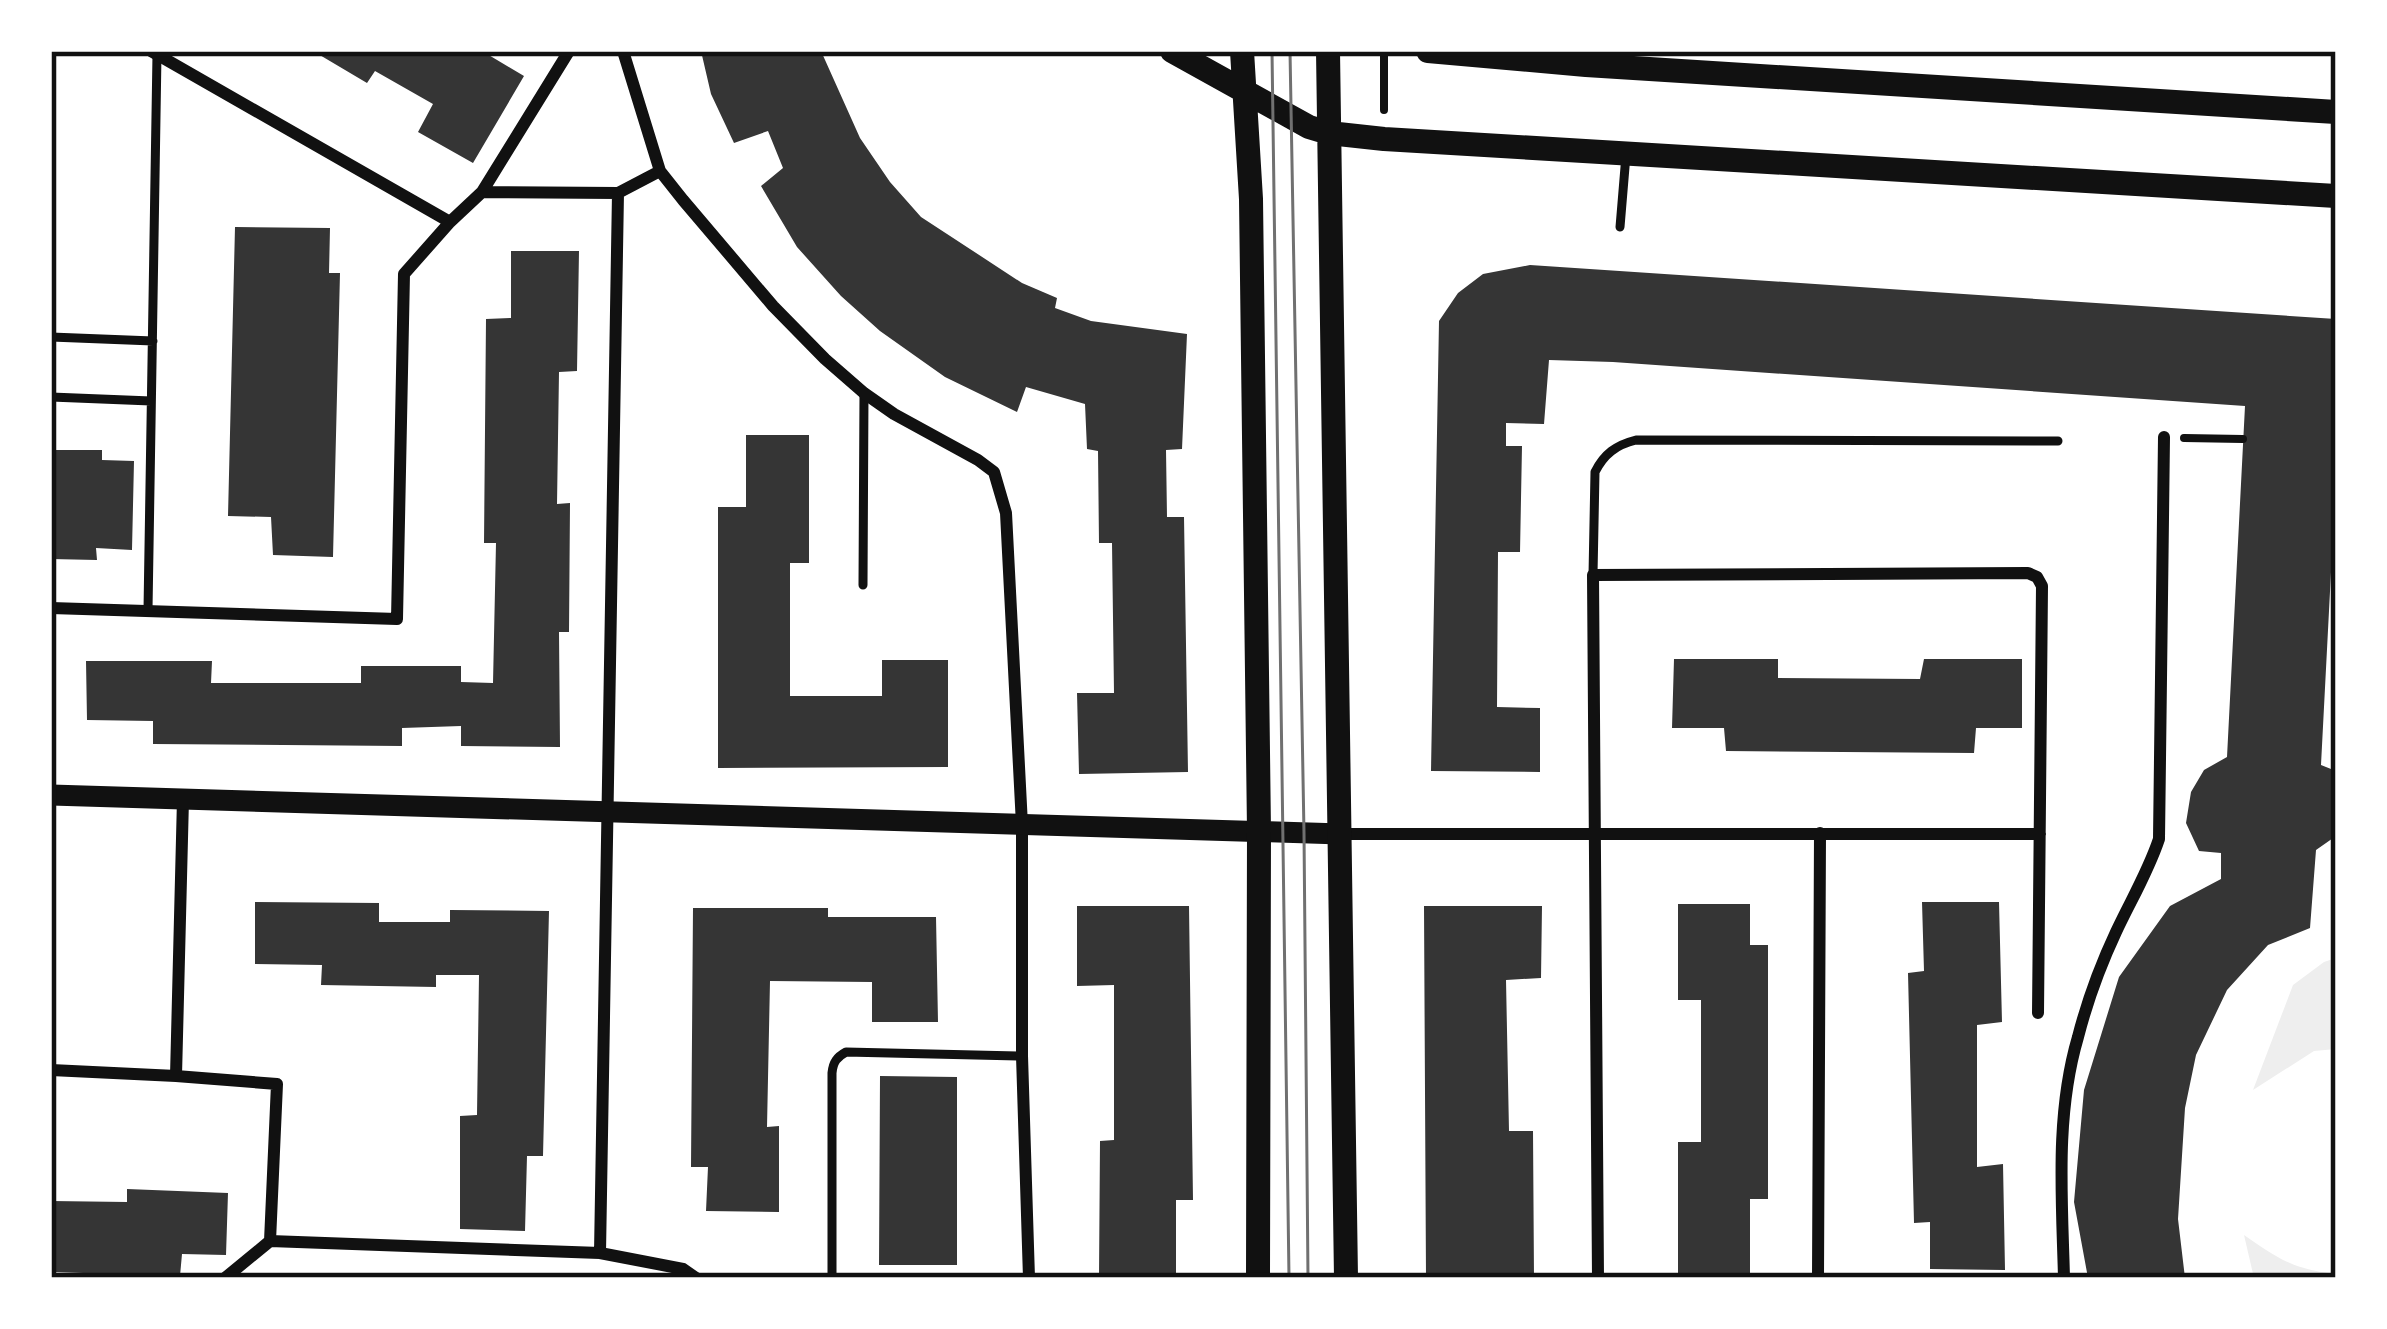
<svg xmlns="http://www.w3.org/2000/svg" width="2387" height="1329" font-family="'Exo 2',sans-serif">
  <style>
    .green { fill: #eee }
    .building { fill: #353535 }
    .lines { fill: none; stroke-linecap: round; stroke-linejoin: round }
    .path { stroke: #111; stroke-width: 8 }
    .service { stroke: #111; stroke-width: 9 }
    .minor { stroke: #111; stroke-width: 12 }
    .tertiary { stroke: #111; stroke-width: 21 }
    .secondary { stroke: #111; stroke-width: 24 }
    .tram { stroke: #707070; stroke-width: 3 }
    .neatline { fill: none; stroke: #111; stroke-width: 4.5 }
  </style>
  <rect width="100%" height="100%" fill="#fff"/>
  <path class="green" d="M2336,958V1049L2314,1051L2253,1090L2293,985L2324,962Z
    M2244,1235C2274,1256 2291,1268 2328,1273V1278H2254Z"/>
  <path class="building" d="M313,51H482L524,76L473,163L418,132L433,104L375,71L367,83Z
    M701,51H821L860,138L890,182L921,217L1022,283L1057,298L1055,308L1091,321L1187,334L1182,449L1166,450L1167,517H1184L1188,772L1079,774L1077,693H1114L1112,543H1099L1098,451L1087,449L1085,404L1026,387L1017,412L945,377L880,331L841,296L797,247L761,186L783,168L768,131L734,143L711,94Z
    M235,227L330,228L329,273H340L333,557L273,555L271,517L228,516Z
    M511,251H579L577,371L559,372L557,504L570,503L569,632H559L560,747L461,746V726L402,728V746L153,744V721L87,720L86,661H212L211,683H361V666H461V682L493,683L496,543H484L486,319L511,318Z
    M1530,265L2336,319V476L2321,765L2336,771V836L2316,850L2310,928L2268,945L2227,990L2196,1055L2185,1108L2178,1219L2185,1278H2088L2074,1202L2084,1090L2119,977L2170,906L2221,879V853L2199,851L2186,823L2191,792L2204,770L2227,757L2245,406L1613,362L1549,360L1544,424L1506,423V446H1522L1520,552H1498L1497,707L1540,708V772L1431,771L1439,321L1458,293L1483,274Z
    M746,435H809V563H790V696H882V660H948V767L718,768V507H746Z
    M51,450H102V460L134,461L132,550L96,548L97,560L51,559Z
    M1674,659H1778V678L1920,679L1924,659H2022V728H1976L1974,753L1726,751L1724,728H1672Z
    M255,902L379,903V922H450V910L549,911L543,1156H527L525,1231L460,1229V1116L477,1115L479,975H436V987L321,985L322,965L255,964Z
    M1922,902H1999L2002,1022L1977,1025V1167L2003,1164L2005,1270L1930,1269V1222L1914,1223L1908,973L1924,971Z
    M1678,904H1750V945H1768V1199H1750V1277H1678V1142H1701V1000H1678Z
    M1077,906H1189L1193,1200H1176V1278H1099L1100,1141L1114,1140V985L1077,986Z
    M1424,906H1542L1541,978L1506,980L1509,1131H1533L1534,1278H1426Z
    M693,908H828V917H936L938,1022H872V982L770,981L767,1127L779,1126V1212L706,1211L708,1167H691Z
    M880,1076L957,1077V1265H879Z
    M127,1189L228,1193L226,1255L182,1254L180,1276L51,1272V1201L127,1202Z"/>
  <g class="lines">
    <path class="path" d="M1384,51V110
      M2184,438L2243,439"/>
    <path class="service" d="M1620,227L1626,155
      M51,337L153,341
      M51,397L151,401
      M1593,575L1595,472C1604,454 1616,445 1636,440L2058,441
      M863,585L864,393
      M148,610L157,54
      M832,1278V1073C833,1062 837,1057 846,1052L1022,1056"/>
    <path class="minor" d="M151,51L450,222L482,192L618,193L660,171
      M623,51L660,171L683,200L773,306L825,359L864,393L894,414L978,460L994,472L1006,513L1022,825V1056L1029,1278
      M482,192L569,51
      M51,608L397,619L404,274L450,222
      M183,799L176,1076L277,1084L270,1241
      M1341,834H2040
      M51,1070L176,1076
      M600,1253L618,193
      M225,1278L270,1241L600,1253L683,1269L696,1278
      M1598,1278L1593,575L2028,573L2037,577L2042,586L2038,1013
      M1818,1278L1820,833
      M2064,1278C2062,1198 2055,1115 2078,1037C2087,1002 2101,964 2116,932C2131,900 2148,872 2159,839L2164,437"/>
    <path class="tertiary" d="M51,795L1341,834"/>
    <path class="secondary" d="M1172,51L1309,127L1329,133L1384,139L2336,196
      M1242,51L1251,199L1259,831L1258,1278
      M1328,51L1346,1278
      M1428,51L1586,65L2336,112"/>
    <path class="tram" d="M1272,51L1289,1278
      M1290,51L1304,833L1308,1278"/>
  </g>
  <rect width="2387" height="1329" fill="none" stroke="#ffffff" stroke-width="108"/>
  <rect x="54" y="54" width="2279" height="1221" class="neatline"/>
</svg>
